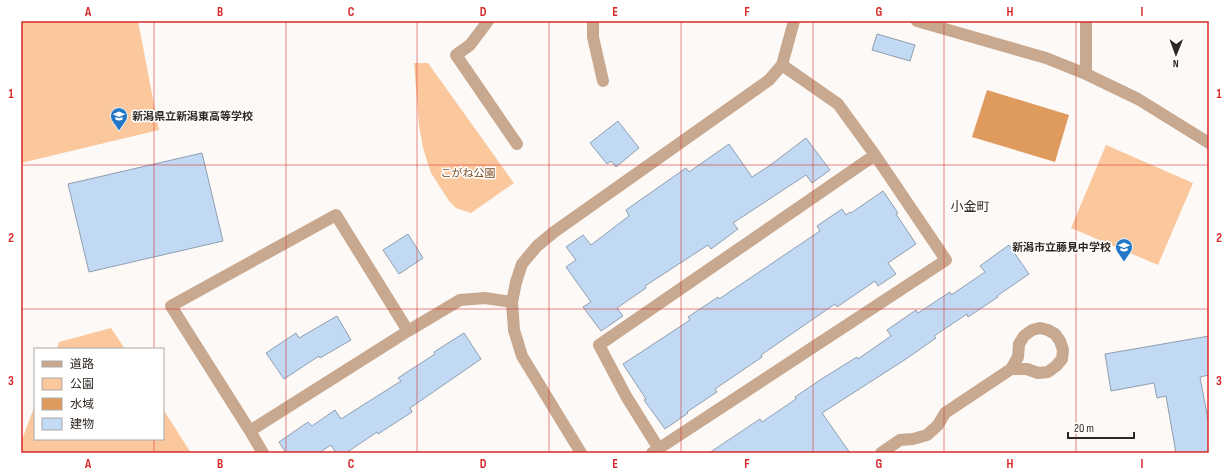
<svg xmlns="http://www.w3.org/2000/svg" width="1230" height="474" font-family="'Sofia Sans Condensed','Noto Sans JP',sans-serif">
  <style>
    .green { fill: #fbc89e }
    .water { fill: #df9a5e }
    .building { fill: #c1d9f3; stroke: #8f9fb1 }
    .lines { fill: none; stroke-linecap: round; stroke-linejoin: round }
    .minor { stroke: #c8a990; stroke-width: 12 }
    .grid { fill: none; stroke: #d62828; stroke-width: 1; stroke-opacity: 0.55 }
    .labels { text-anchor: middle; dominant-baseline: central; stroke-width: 3; stroke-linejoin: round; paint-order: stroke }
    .poi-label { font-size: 11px; font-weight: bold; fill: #2f2721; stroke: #fff; text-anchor: start }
    .park-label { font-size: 11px; fill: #784a1e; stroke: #fff }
    .quarter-label { font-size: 13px; fill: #2f2721; stroke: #fff }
    .neatline { fill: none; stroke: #d62828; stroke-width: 1.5 }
    .grid-label { font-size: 13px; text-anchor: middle; font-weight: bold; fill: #d62828 }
  </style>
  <rect width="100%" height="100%" fill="#fdf9f6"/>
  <path class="green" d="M21,21H138L159,130L21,163Z
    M414,63H428L514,183L471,213L456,208L449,201L431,173L423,148L419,125Z
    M1106,145L1193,183L1158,265L1071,228Z
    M111,328L125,349H57L59,342Z
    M35,405V439H163V409L191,453H21V438L23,437Z"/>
  <path class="water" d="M987,90L1069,115L1055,162L972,137Z"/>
  <path class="building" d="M877,34L915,45L910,61L872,50Z
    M618,121L639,148L616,167L611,161L607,164L590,143Z
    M806,138L830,170L812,183L806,175L733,223L738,229L711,249L708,245L645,286L646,288L617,308L623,316L601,331L583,307L591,302L566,267L576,260L566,247L583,235L591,245L629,216L626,210L686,168L689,172L729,144L752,177L769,166Z
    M202,153L223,241L89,272L68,184Z
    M883,191L898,213L896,214L916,244L888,263L896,274L878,286L875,281L837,307L835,304L761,355L762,357L715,389L717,392L687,412L688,413L665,429L644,400L646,399L623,364L690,320L688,317L718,297L719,299L820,231L817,226L842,209L846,215L850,212L851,213Z
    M408,234L423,258L399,274L383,250Z
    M1009,245L1029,274L997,296L998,297L968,317L967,314L934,336L936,338L906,359L822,413L850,453H709L760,419L762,422L796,399L795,397L823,378L857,357L858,359L891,336L887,330L916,310L918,313L950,292L951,295L985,272L980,266Z
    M337,316L351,340L320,358L319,356L284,379L266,353L296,333L299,338Z
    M464,333L481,359L410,408L412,412L378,434L377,432L346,453H336L331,445L319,453H286L279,442L308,422L312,426L335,410L341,419L401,381L398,378L435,354L434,352Z
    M1209,336V375L1200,377L1209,425V453H1176L1166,396L1157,398L1154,383L1111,391L1105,354Z"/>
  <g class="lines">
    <path class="minor" d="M488,21L470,45L456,55L517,144
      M593,21V37L603,81
      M917,21L1046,58L1086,74L1138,99L1209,143
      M1086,21V74
      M250,431L171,306L336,215L408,331
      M659,449L626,396L599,345L875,155
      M263,453L250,431L408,331L460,300L485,298L512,302
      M581,453L522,356L514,330L512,302L516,282L522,264L537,246L554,232L769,80L782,65L794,21
      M652,453L946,260L875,155L838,104L782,65
      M881,453L900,440L913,439L927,435L938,425L945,413L1011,369L1018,357L1019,344L1024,336L1032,330L1040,328L1048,330L1055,334L1060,341L1063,350L1062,359L1056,366L1048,372L1038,373L1027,369H1011"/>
  </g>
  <path class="grid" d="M154,21V349M286,21V453M417,21V453M549,21V453M681,21V453M813,21V453M944,21V453M1076,21V453M21,165H1209M21,309H1209M154,439V453"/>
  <defs>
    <g id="school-pin" transform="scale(0.9)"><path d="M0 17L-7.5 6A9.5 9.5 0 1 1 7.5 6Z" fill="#2377c5" stroke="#fff"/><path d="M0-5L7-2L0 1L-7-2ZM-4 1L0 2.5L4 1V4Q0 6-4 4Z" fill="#fff"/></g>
  </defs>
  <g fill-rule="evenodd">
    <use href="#school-pin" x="119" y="116"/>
    <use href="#school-pin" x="1124" y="247"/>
  </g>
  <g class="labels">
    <g class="poi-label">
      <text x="132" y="116">新潟県立新潟東高等学校</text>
      <text x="1111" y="247" text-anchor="end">新潟市立藤見中学校</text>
    </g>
    <g class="park-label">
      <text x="468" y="173">こがね公園</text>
    </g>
    <g class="quarter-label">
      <text x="970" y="207">小金町</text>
    </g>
  </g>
  <rect width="1230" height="474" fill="none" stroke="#ffffff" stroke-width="44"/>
  <rect x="34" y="348" width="130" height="92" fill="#ffffff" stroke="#aca9a6"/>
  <rect x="42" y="361" width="20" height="6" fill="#c8a990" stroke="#aca9a6"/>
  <text x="70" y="368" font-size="12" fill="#2f2721">道路</text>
  <rect x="42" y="378" width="20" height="12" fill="#fbc89e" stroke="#aca9a6"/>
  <text x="70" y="388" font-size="12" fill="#2f2721">公園</text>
  <rect x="42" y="398" width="20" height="12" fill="#df9a5e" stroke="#aca9a6"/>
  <text x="70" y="408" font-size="12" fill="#2f2721">水域</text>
  <rect x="42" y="418" width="20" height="12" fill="#c1d9f3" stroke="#aca9a6"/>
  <text x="70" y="428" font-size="12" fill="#2f2721">建物</text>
  <g transform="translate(1176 54) rotate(181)" stroke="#ffffff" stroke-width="3" paint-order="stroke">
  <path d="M0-3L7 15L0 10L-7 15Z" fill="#2f2721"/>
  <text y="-6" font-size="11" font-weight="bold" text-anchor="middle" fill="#2f2721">N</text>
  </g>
  <path d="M1068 432v6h66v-6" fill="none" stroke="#2f2721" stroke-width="2"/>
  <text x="1074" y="432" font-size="12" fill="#2f2721" stroke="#ffffff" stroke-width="3" paint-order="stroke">20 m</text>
  <rect x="22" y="22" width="1186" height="430" class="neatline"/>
  <g class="grid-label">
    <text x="88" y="16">A</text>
    <text x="220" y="16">B</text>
    <text x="351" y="16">C</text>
    <text x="483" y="16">D</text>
    <text x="615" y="16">E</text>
    <text x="747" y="16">F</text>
    <text x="879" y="16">G</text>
    <text x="1010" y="16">H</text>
    <text x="1142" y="16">I</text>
    <text x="11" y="98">1</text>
    <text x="1219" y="98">1</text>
    <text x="11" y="242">2</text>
    <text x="1219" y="242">2</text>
    <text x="11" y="385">3</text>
    <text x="1219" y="385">3</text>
    <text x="88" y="468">A</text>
    <text x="220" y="468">B</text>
    <text x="351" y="468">C</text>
    <text x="483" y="468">D</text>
    <text x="615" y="468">E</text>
    <text x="747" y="468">F</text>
    <text x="879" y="468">G</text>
    <text x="1010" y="468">H</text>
    <text x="1142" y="468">I</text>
  </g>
</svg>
